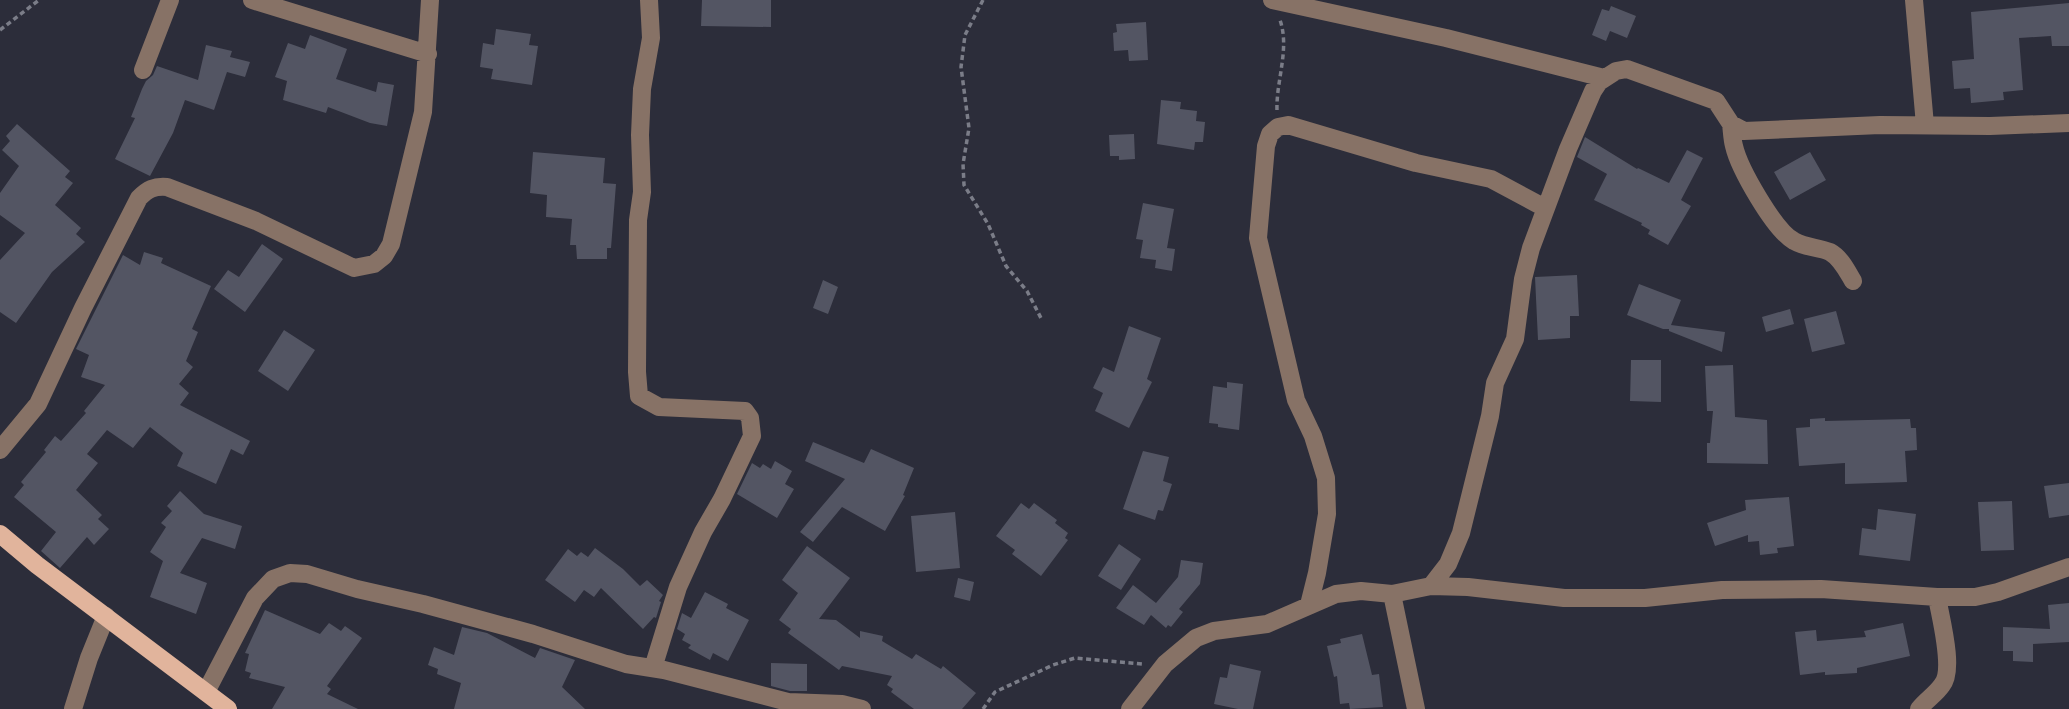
<svg xmlns="http://www.w3.org/2000/svg" width="2069" height="709" font-family="'Public Sans',sans-serif">
  <style>
    .building { fill: #535563 }
    .lines { fill: none; stroke-linecap: round; stroke-linejoin: round }
    .path { stroke: #7b7d88; stroke-width: 3.5; stroke-dasharray: 5 3.5; stroke-linecap: butt }
    .minor { stroke: #877266; stroke-width: 18 }
    .major { stroke: #e1b49c; stroke-width: 18 }
  </style>
  <rect width="100%" height="100%" fill="#2c2d3a"/>
  <path class="building" d="M702,0H771V27L701,26Z
    M2069,3V46H2052L2051,36L2019,38L2023,90L2003,92L2004,100L1971,103L1970,88L1954,89L1952,61L1974,59L1971,12Z
    M1611,6L1636,16L1627,38L1610,31L1606,41L1592,35L1602,9L1609,11Z
    M1146,22L1148,60L1129,61L1128,50L1114,51L1113,33L1117,32L1116,24Z
    M496,29L531,34L529,45L538,46L532,85L491,79L493,69L480,67L483,43L494,45Z
    M310,35L347,49L336,79L376,92L378,82L394,85L387,126L370,123L328,107L326,113L283,100L287,81L275,77L288,43L305,49Z
    M206,45L232,51L230,57L250,62L245,77L227,72L214,110L185,100L173,133L150,176L115,159L135,118L131,117L142,89L146,81L153,75L157,66L198,80Z
    M1161,100L1181,102L1180,109L1197,111L1196,121L1205,122L1203,142H1195L1194,150L1157,144Z
    M17,124L70,171L65,177L73,183L55,205L81,228L76,234L85,242L52,272L16,323L0,312V260L25,233L0,215V193L19,166L2,150L10,141L6,136Z
    M1134,134L1135,159L1119,160V156H1110L1109,135Z
    M1585,137L1637,169L1638,168L1669,183L1687,150L1703,158L1681,200L1691,206L1668,245L1648,234L1650,230L1641,225L1642,223L1594,200L1607,174L1577,157Z
    M533,152L605,158L603,183L616,184L611,248H607V259H577L576,245H570L572,219L546,217L547,195L530,193Z
    M1810,152L1826,180L1790,200L1774,172Z
    M1143,203L1174,209L1167,248L1175,249L1172,271L1155,268L1156,260L1140,258L1143,240L1136,239Z
    M262,244L283,259L245,312L214,289L228,270L239,277Z
    M144,252L163,258L161,263L211,286L192,329L198,332L186,361L193,367L179,384L189,393L180,405L250,441L243,455L231,449L216,484L177,466L183,453L150,427L133,448L107,430L87,454L98,463L76,490L102,515L98,519L109,529L94,545L87,537L60,568L41,551L56,532L14,497L24,485L21,482L46,452L44,450L55,436L61,441L86,413L84,411L105,385L81,377L89,355L76,349L123,255L140,265Z
    M1577,275L1579,316H1570V338L1538,340L1535,277Z
    M823,280L838,287L828,314L813,308Z
    M1639,284L1681,300L1671,325L1725,332L1722,352L1669,331V329H1663L1627,315Z
    M1790,309L1794,324L1766,332L1762,317Z
    M1836,311L1845,344L1812,352L1804,319Z
    M1129,326L1161,338L1147,379L1152,382L1129,428L1095,411L1103,393L1093,388L1103,367L1114,372Z
    M284,330L315,350L288,391L258,371Z
    M1631,360H1661V402L1630,401Z
    M1733,365L1735,417L1767,420L1768,464L1707,463V443H1710L1713,411H1707L1705,366Z
    M1227,382L1243,384L1239,430L1218,427V424L1209,423L1213,386L1227,388Z
    M1825,418V421L1910,419L1911,428H1916L1917,450L1905,451L1907,482L1845,484V463L1799,466L1796,428L1810,427V419Z
    M813,442L864,463L871,449L914,468L903,495L905,496L885,531L842,507L813,542L800,532L845,479L805,461Z
    M1143,451L1169,457L1163,481L1172,484L1163,511L1158,510L1155,520L1123,509Z
    M775,461L792,471L785,484L794,489L777,518L737,494L752,463L760,468L763,464L771,469Z
    M2069,483V515L2049,518L2044,486Z
    M180,491L204,514L242,526L235,549L202,538L180,573L207,583L196,614L150,597L163,561L150,552L166,527L161,523L172,511L167,506Z
    M1789,497L1794,546L1777,548L1778,553L1760,555L1759,541L1748,542V535L1715,546L1707,523L1746,510L1745,500Z
    M2012,501L2014,550L1981,551L1978,502Z
    M1021,503L1029,509L1034,503L1057,520L1055,523L1068,533L1065,538L1068,540L1041,576L1012,554L1015,550L996,536Z
    M1878,509L1916,514L1910,561L1859,555L1862,528L1876,530Z
    M955,512L960,568L916,572L911,516Z
    M1119,544L1141,559L1121,590L1098,576Z
    M807,546L850,578L819,619L836,620L860,638V631L883,636L882,641L912,659L916,654L941,669L943,666L976,693L962,709H914L891,692L893,689L887,685L892,676L842,666L839,670L788,633L791,629L779,620L798,593L782,580Z
    M595,548L623,569L640,586L647,580L663,595L659,601L661,602L656,618L654,617L643,629L601,588L594,597L584,590L575,602L545,580L568,549L577,556L581,552L588,557Z
    M1181,560L1203,563L1200,584L1179,609L1183,612L1171,627L1168,625L1166,628L1151,615L1144,625L1116,608L1133,585L1156,603L1178,577Z
    M958,578L974,582L970,601L954,597Z
    M705,592L728,604L726,608L749,620L728,661L713,653L710,660L688,648L691,645L682,640L685,634L677,629L682,613L691,618Z
    M2069,603V642L2033,644V662L2013,661V651H2003V627L2050,629L2048,605Z
    M265,610L320,634L329,623L341,631L345,626L362,638L327,686L331,689L327,694L358,709H272L285,687L249,678L251,673L245,671L249,654L245,653Z
    M1903,623L1910,656L1857,668V673L1825,675V672L1800,675L1795,632L1816,630L1817,641L1866,637L1864,631Z
    M462,627L487,633L535,658L540,648L575,660L562,687L585,709H454L461,683L437,674L438,669L428,665L434,647L454,655Z
    M1362,634L1372,675L1379,674L1383,707L1350,709L1349,703L1340,704L1337,676L1334,677L1327,646L1341,643L1340,639Z
    M771,663L807,664V691H790L771,686Z
    M1230,664L1261,671L1253,709H1238L1214,704L1220,677L1227,678Z"/>
  <g class="lines">
    <path class="path" d="M983,0L965,35L961,67L969,128L963,164L964,185L988,224L1006,266L1027,291L1042,320
      M0,30L39,0
      M1277,110C1276,81 1290,49 1280,20
      M983,709L995,692L1053,665L1075,658L1142,664"/>
    <path class="minor" d="M252,0L428,54
      M649,0L651,38L642,89L640,135L642,192L638,220L637,372L639,396L659,407L745,411L750,418L752,436L722,499L703,532L678,587L653,668
      M1272,0L1446,38L1604,78
      M1914,0L1925,125
      M143,70L170,0
      M1731,124C1732,131 1732,139 1734,146C1739,168 1774,230 1794,241C1806,248 1819,247 1830,252C1841,258 1847,271 1853,281
      M0,450L38,404L83,308L139,198C148,189 154,186 167,187L256,221L354,268L374,264L384,256L391,244L423,112L430,0
      M1431,586L1448,564L1461,533L1490,416L1495,383L1515,339L1523,279L1531,248L1568,149L1593,91L1599,82L1616,71L1627,69L1716,101L1731,124L1744,131L1880,125L1990,126L2069,123
      M1392,594L1416,709
      M1309,605L1317,573L1327,514L1326,478L1313,436L1296,400L1258,238L1266,146L1270,134L1278,127L1288,125L1416,163L1491,179L1545,208
      M206,692L255,598L273,579L290,573L307,574L357,589L423,604L533,634L626,664L664,670L788,702L842,704L862,709
      M73,709L89,658L106,616
      M1130,709L1165,664L1196,638L1214,631L1267,624L1336,594L1361,591L1392,594L1431,586L1468,587L1564,598H1645L1722,590L1821,589L1937,597H1975L1998,592L2069,567
      M1919,709C1926,700 1936,694 1942,685C1955,670 1940,616 1937,597"/>
    <path class="major" d="M0,534L37,565L228,709"/>
  </g>
</svg>
